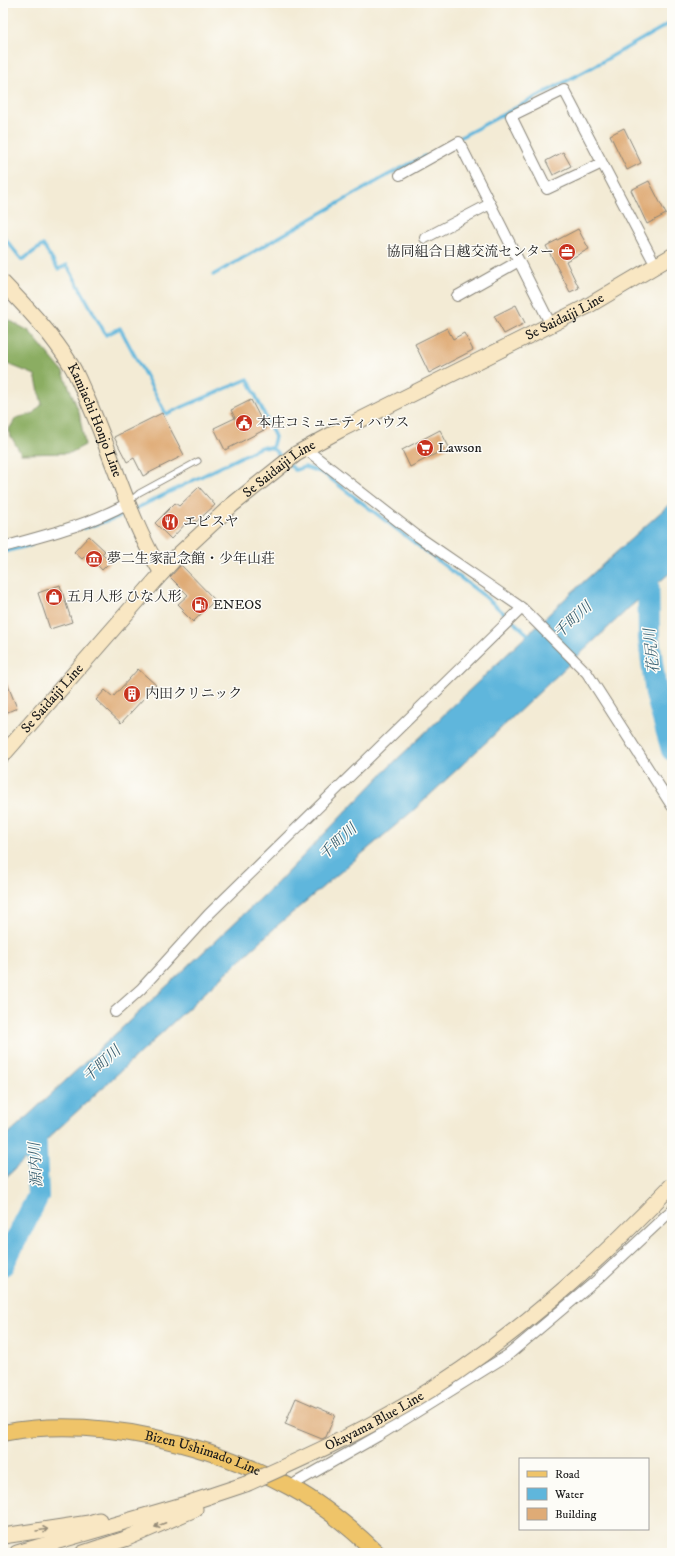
<svg xmlns="http://www.w3.org/2000/svg" width="675" height="1556" font-family="'IM FELL DW Pica','Noto Serif JP',serif">
  <style>
    .forest { fill: #8bad62; stroke: #54643f }
    .water { fill: #5fb6dc; stroke: #3e697c }
    .lines { fill: none; stroke-linecap: round; stroke-linejoin: round }
    .stream { stroke: #5fb6dc; stroke-width: 3.5 }
    .river { stroke: #5fb6dc; stroke-width: 22 }
    .building { fill: #dfab76 }
    .lane-casing { stroke: #888478; stroke-width: 7 }
    .street-casing { stroke: #888478; stroke-width: 12 }
    .secondary-casing { stroke: #888478; stroke-width: 17 }
    .primary-casing { stroke: #888478; stroke-width: 18 }
    .lane { stroke: #fff; stroke-width: 5 }
    .street { stroke: #fff; stroke-width: 10 }
    .secondary { stroke: #f9e7c3; stroke-width: 15 }
    .primary { stroke: #efc469; stroke-width: 16 }
    .secondary-bridge-casing { stroke: #888478; stroke-width: 17; stroke-linecap: butt }
    .secondary-bridge { stroke: #f9e7c3; stroke-width: 15 }
    .oneway { stroke: #968c78 }
    .labels { text-anchor: middle; dominant-baseline: central; stroke-width: 3; stroke-linejoin: round; paint-order: stroke }
    .poi-label { font-size: 14px; fill: #1c1c1c; stroke: #fdfcf7; text-anchor: start }
    .street-label { font-size: 14px; fill: #1c1c1c; stroke: #fdfcf7 }
    .water-label { font-size: 15px; font-style: italic; fill: #3a6172; stroke: #fdfcf7 }
  </style>
  <rect width="100%" height="100%" fill="#fdfcf7"/>
  <filter id="ink" filterUnits="userSpaceOnUse"><feTurbulence type="fractalNoise" baseFrequency=".025" numOctaves="2"/><feDisplacementMap in="SourceGraphic" scale="8" xChannelSelector="R" yChannelSelector="G"/><feConvolveMatrix kernelMatrix="1 2 1 2 8 2 1 2 1" color-interpolation-filters="sRGB"/></filter>
  <filter id="wash" filterUnits="userSpaceOnUse"><feTurbulence type="fractalNoise" baseFrequency=".012" numOctaves="4" result="noise"/><feDisplacementMap in="SourceGraphic" scale="16" xChannelSelector="R" yChannelSelector="G"/><feGaussianBlur stdDeviation="0.9" result="paint"/><feColorMatrix in="noise" values="0 0 0 0 0 0 0 0 0 0 0 0 0 0 0 0 0 1.4 0 .05"/><feComposite in="paint" operator="in"/></filter>
  <g filter="url(#wash)">
    <rect width="100%" height="100%" fill="#f3ebd5"/>
    <path class="forest" d="M3,317L29,331L63,372L79,412L85,445L70,453L21,454L8,431L16,418L32,414L42,404L35,375L3,362Z"/>
    <path class="water" d="M672,502V571L630,607L416,808L279,924L3,1180V1139L275,885L388,768L569,595Z"/>
    <g class="lines">
      <path class="stream" d="M457,139L591,68L672,22
        M3,236L22,260L43,245L58,269L67,265L106,335L120,328L166,414L248,379L275,437L272,448
        M213,275L388,175L425,156
        M290,465L295,470L305,467L323,473L483,595L531,637
        M135,509L261,447L272,448L284,459
        M84,528L118,517L127,512
        M3,552L31,545"/>
      <path class="river" d="M648,562L649,638L656,694L672,750
        M3,1265L38,1196L35,1129"/>
    </g>
    <g id="blocks">
      <path class="building" d="M624,128L641,163L627,170L610,135Z
        M563,152L571,166L553,175L546,161Z
        M649,181L666,214L647,224L631,190Z
        M578,229L589,249L566,261L579,288L570,292L546,246Z
        M516,305L525,323L504,334L494,316Z
        M447,328L453,339L464,333L473,350L429,373L415,344Z
        M251,400L266,429L225,450L214,428L235,418L231,410Z
        M162,413L184,455L143,476L134,458L127,462L114,437Z
        M440,430L449,447L410,467L402,450Z
        M199,487L215,505L196,522L192,517L171,539L155,523L175,503L179,506Z
        M89,536L105,551L102,554L110,562L102,570L87,554L82,559L74,552Z
        M181,565L215,600L193,622L182,611L184,610L178,604L188,595L170,577Z
        M60,585L72,622L50,629L38,593Z
        M138,669L156,685L121,723L96,700L105,690L113,697Z
        M3,673L17,708L3,714Z
        M296,1398L335,1415L326,1437L322,1439L285,1424Z"/>
    </g>
  </g>
  <g filter="url(#ink)">
    <use href="#blocks" fill-opacity="0" stroke="#888478" stroke-width="1"/>
    <g class="lines">
      <g class="lane-casing">
        <path id="lane" d="M130,501L139,493L198,461"/>
      </g>
      <g class="street-casing">
        <path id="street" d="M602,163L547,189L511,116L564,90L656,266
          M400,175L459,142L551,325
          M425,238L490,204
          M457,296L519,261
          M3,547C46,535 89,525 128,503
          M522,608L587,673L672,806
          M115,1012L141,989L209,914L522,608L416,535L312,454L304,449
          M291,1487L297,1482L378,1436L508,1355L597,1280L672,1210"/>
      </g>
      <g class="secondary-casing">
        <g id="secondary">
          <path id="s1" d="M3,283C28,309 52,334 71,365C76,373 80,383 84,392C112,451 127,517 162,573"/>
          <path id="s2" d="M3,755L175,558L232,505L296,454L340,430L586,307L672,256"/>
          <path d="M3,1536L89,1523L99,1520"/>
          <path d="M17,1553L186,1504L246,1484"/>
          <path d="M83,1553L125,1539L195,1509"/>
        </g>
      </g>
      <g class="primary-casing">
        <g id="primary">
          <path id="s3" d="M3,1433C95,1415 209,1443 290,1487C322,1504 352,1529 377,1553"/>
        </g>
      </g>
      <use href="#lane" class="lane"/>
      <use href="#street" class="street"/>
      <use href="#secondary" class="secondary"/>
      <use href="#primary" class="primary"/>
      <g class="secondary-bridge-casing">
        <g id="secondary-bridge">
          <path id="s4" d="M246,1484C299,1460 353,1436 404,1406C502,1349 594,1267 672,1185"/>
        </g>
      </g>
      <use href="#secondary-bridge" class="secondary-bridge"/>
    </g>
    <defs><path id="oneway-shaft" d="M-6 0H5M1.5-3L5.5 0L1.5 3" fill="none" stroke-width="1.6" stroke-linecap="round" stroke-linejoin="round"/></defs>
    <g class="oneway">
      <use href="#oneway-shaft" transform="translate(160 1525) rotate(158)"/>
      <use href="#oneway-shaft" transform="translate(42 1530) rotate(-9)"/>
    </g>
  </g>
  <defs>
    <g id="office-disc" transform="scale(0.9)"><circle r="9.5" fill="#c8321e" stroke="#fdfcf7"/><path d="M-6-3h4V-5.5h4V-3h4V5H-6ZM-1-4.5V-3h2v-1.5ZM-6 0V1H6V0Z" fill="#fff"/></g>
    <g id="civic-disc" transform="scale(0.9)"><circle r="9.5" fill="#c8321e" stroke="#fdfcf7"/><path d="M-.6-6.5H3V-4.5H.6V-3L4-1V1h2V6H-6V1h2V-1L-.6-3ZM-1.2 2.5V6h2.4V2.5Z" fill="#fff"/></g>
    <g id="supermarket-disc" transform="scale(0.9)"><circle r="9.5" fill="#c8321e" stroke="#fdfcf7"/><path d="M-6-5.5h2.5l.6 2H6L4.5 2H-2.5L-4.4-4H-6ZM-1.5 3.2a1.3 1.3 0 1 0 .1 0ZM3 3.2a1.3 1.3 0 1 0 .1 0Z" fill="#fff"/></g>
    <g id="restaurant-disc" transform="scale(0.9)"><circle r="9.5" fill="#c8321e" stroke="#fdfcf7"/><path d="M-5-6h1v4h1v-4h1v4h1v-4h1v5L-1.5 .5V6h-2V.5L-5-1ZM5-6V6H3V1.5H1.5Q1.5-4 5-6Z" fill="#fff"/></g>
    <g id="museum-disc" transform="scale(0.9)"><circle r="9.5" fill="#c8321e" stroke="#fdfcf7"/><path d="M0-6L6-3V-2H-6V-3ZM-5-1h2V3h-2ZM-1-1h2V3h-2ZM3-1h2V3H3ZM-6 4H6V6H-6Z" fill="#fff"/></g>
    <g id="shop-disc" transform="scale(0.9)"><circle r="9.5" fill="#c8321e" stroke="#fdfcf7"/><path d="M-5-2.5h2.3a2.7 3.5 0 0 1 5.4 0H5L5.5 6h-11ZM-1.5-2.5h3a1.5 2.3 0 0 0-3 0Z" fill="#fff"/></g>
    <g id="fuel-disc" transform="scale(0.9)"><circle r="9.5" fill="#c8321e" stroke="#fdfcf7"/><path d="M-5.5-6h7V0h2V4h1.3V-2.5L3-4.5l.8-.8L6-3V5H2.5V1h-1V6h-7ZM-4.2-4.7v3.2H.2V-4.7Z" fill="#fff"/></g>
    <g id="building-disc" transform="scale(0.9)"><circle r="9.5" fill="#c8321e" stroke="#fdfcf7"/><path d="M-4-6H4V6H1V3H-1V6H-4ZM-2.5-4.3h1.7v1.8h-1.7ZM.8-4.3h1.7v1.8H.8ZM-2.5-1h1.7V.8h-1.7ZM.8-1h1.7V.8H.8Z" fill="#fff"/></g>
  </defs>
  <g fill-rule="evenodd">
    <use href="#office-disc" x="567" y="252"/>
    <use href="#civic-disc" x="244" y="423"/>
    <use href="#supermarket-disc" x="425" y="448"/>
    <use href="#restaurant-disc" x="170" y="522"/>
    <use href="#museum-disc" x="94" y="559"/>
    <use href="#shop-disc" x="54" y="597"/>
    <use href="#fuel-disc" x="200" y="605"/>
    <use href="#building-disc" x="132" y="694"/>
  </g>
  <g class="labels">
    <g class="poi-label">
      <text x="554" y="252" text-anchor="end">協同組合日越交流センター</text>
      <text x="257" y="423">本庄コミュニティハウス</text>
      <text x="438" y="448">Lawson</text>
      <text x="183" y="522">エビスヤ</text>
      <text x="107" y="559">夢二生家記念館・少年山荘</text>
      <text x="67" y="597">五月人形 ひな人形</text>
      <text x="213" y="605">ENEOS</text>
      <text x="145" y="694">内田クリニック</text>
    </g>
    <g class="street-label">
      <text stroke="none"><textPath href="#s2" startOffset="723">Se Saidaiji Line</textPath></text>
      <text stroke="none"><textPath href="#s1" startOffset="167">Kamiachi Honjo Line</textPath></text>
      <text stroke="none"><textPath href="#s2" startOffset="399">Se Saidaiji Line</textPath></text>
      <text stroke="none"><textPath href="#s2" startOffset="75">Se Saidaiji Line</textPath></text>
      <text stroke="none"><textPath href="#s4" startOffset="143">Okayama Blue Line</textPath></text>
      <text stroke="none"><textPath href="#s3" startOffset="203">Bizen Ushimado Line</textPath></text>
    </g>
    <g class="water-label">
      <text transform="translate(573 620) rotate(-43)">千町川</text>
      <text transform="translate(652 651) rotate(-96)">花尻川</text>
      <text transform="translate(338 842) rotate(-43)">千町川</text>
      <text transform="translate(102 1064) rotate(-43)">千町川</text>
      <text transform="translate(36 1165) rotate(-93)">源内川</text>
    </g>
  </g>
  <rect width="675" height="1556" fill="none" stroke="#fdfcf7" stroke-width="16"/>
  <rect x="519" y="1458" width="130" height="72" fill="#fdfcf7" stroke="#a3a29f"/>
  <rect x="527" y="1471" width="20" height="6" fill="#efc469" stroke="#a3a29f"/>
  <text x="555" y="1478" font-size="12" fill="#1c1c1c">Road</text>
  <rect x="527" y="1488" width="20" height="12" fill="#5fb6dc" stroke="#a3a29f"/>
  <text x="555" y="1498" font-size="12" fill="#1c1c1c">Water</text>
  <rect x="527" y="1508" width="20" height="12" fill="#dfab76" stroke="#a3a29f"/>
  <text x="555" y="1518" font-size="12" fill="#1c1c1c">Building</text>
</svg>
